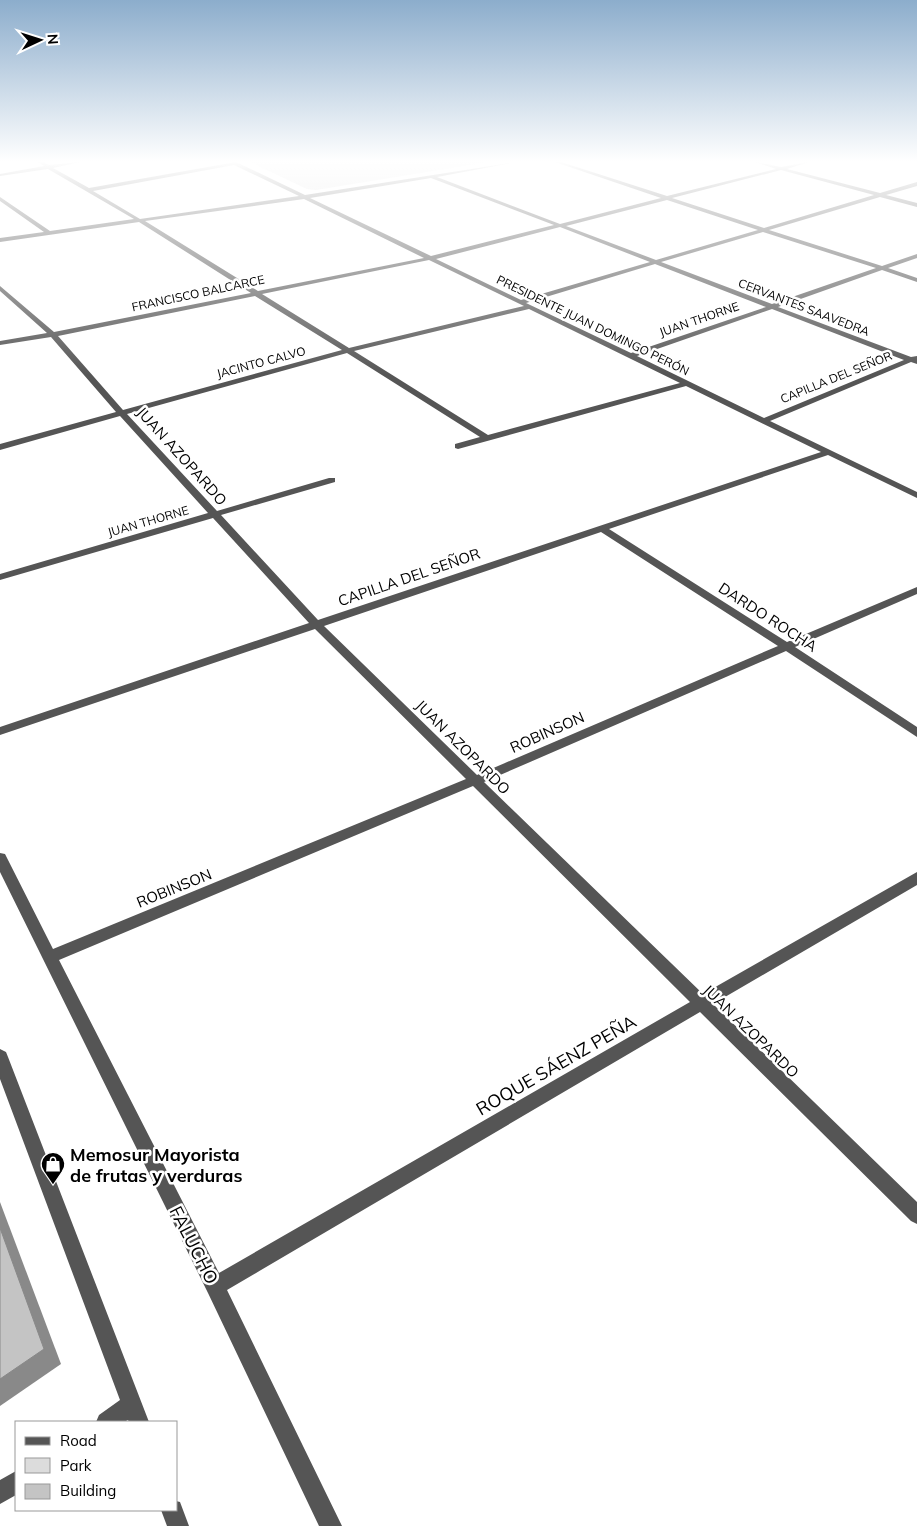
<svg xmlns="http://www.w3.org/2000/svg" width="917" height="1526" font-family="Mulish,sans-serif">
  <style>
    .green { fill: #dcdcdc }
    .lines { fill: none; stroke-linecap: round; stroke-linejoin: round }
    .minor { fill: #555; fill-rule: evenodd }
    .shaded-wall { fill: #898989 }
    .building { fill: #c4c4c4; stroke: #898989 }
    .labels { text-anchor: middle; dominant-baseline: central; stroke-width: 5; stroke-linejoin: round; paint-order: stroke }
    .far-street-label { font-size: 12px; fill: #000; stroke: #fff }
    .street-label { font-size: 15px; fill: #000; stroke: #fff }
    .near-street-label { font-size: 18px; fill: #000; stroke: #fff }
    .near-poi-label { font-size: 18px; font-weight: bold; fill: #000; stroke: #fff; text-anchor: start }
  </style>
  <rect width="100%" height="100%" fill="#fff"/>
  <path class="green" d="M250,162H488L316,190L307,189Z"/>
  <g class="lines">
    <path class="minor" d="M38,162H43L49,165L80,162L53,168L89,188L236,162L305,195L517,162L437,177L560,224L661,198L555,162H561L667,196L776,169L755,162L781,167L809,162L787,169L880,193L917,182V186L886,195L917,203V207L880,197L769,230L882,266L917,254V258L888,268L917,278V282L882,270L778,307L911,357L917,356V364L911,362L770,421L917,492V498L828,455L609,529L787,642L917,587V594L795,647L917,727V737L786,651L484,782L703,994L917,872V885L713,1004L917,1202V1224L911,1221L700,1012L227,1290L342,1526H319L208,1293L0,872V853L5,854L53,949L466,779L315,629L0,735V727L309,623L213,518L0,580V574L208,513L120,416L0,450V444L116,412L51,337L0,345V341L47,333L0,291V286L54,332L251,293L139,222L0,242V238L44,232L0,201V197L50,231L134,219L48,169L0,176V174L44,166ZM234,165L299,196L140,219L93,191ZM781,170L874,195L764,228L672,198ZM431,178L554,225L431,256L310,198ZM304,199L424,258L258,291L145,221ZM667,200L758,230L656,260L566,226ZM560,227L650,262L521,300L436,259ZM763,232L876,268L772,304L661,262ZM429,260L524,306L349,348L262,294ZM655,264L766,307L631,353L526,303ZM255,296L342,350L123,410L58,336ZM529,309L680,383L488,435L354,351ZM772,309L904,360L764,418L637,356ZM347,353L480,437L455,444V448L458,449L686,386L821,452L318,620L221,515L335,482V478H329L217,511L127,414ZM601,532L778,646L477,775L324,626ZM473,786L690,1002L219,1273L59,960Z
      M0,1049L6,1052L8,1057L149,1422H129L128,1420L124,1422H96L99,1415L120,1400L0,1079Z
      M16,1471V1495L0,1504V1480Z
      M176,1501L180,1502L189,1526H167L161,1510H176Z"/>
  </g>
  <path class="shaded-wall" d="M0,1202L61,1364L0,1406Z"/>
  <path class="building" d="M0,1228L44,1349L0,1379Z"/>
  <linearGradient id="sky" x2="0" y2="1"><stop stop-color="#8cadcc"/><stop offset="0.43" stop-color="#fff"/><stop offset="1" stop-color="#fff" stop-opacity="0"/></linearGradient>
  <rect width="917" height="375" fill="url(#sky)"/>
  <defs>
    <g id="shop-pin" transform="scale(1.25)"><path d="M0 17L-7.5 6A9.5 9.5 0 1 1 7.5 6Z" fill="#000" stroke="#fff"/><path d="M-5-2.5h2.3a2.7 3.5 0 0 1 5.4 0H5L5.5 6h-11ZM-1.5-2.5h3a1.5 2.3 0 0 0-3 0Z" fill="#fff"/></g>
  </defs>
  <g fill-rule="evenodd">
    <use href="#shop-pin" x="53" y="1164"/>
  </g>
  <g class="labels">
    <g class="far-street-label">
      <text transform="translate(198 293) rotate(-12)">FRANCISCO BALCARCE</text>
      <text transform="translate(804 307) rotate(21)">CERVANTES SAAVEDRA</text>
      <text transform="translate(699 319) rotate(-19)">JUAN THORNE</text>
      <text transform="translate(593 325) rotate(26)">PRESIDENTE JUAN DOMINGO PERÓN</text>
      <text transform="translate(261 362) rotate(-15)">JACINTO CALVO</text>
      <text transform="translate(836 377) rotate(-22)">CAPILLA DEL SEÑOR</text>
      <text transform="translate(148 521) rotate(-16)">JUAN THORNE</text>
    </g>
    <g class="street-label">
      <text transform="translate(182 456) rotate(48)">JUAN AZOPARDO</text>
      <text transform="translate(409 577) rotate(-19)">CAPILLA DEL SEÑOR</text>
      <text transform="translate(768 617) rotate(33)">DARDO ROCHA</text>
      <text transform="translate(547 732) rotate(-24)">ROBINSON</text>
      <text transform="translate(463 747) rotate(45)">JUAN AZOPARDO</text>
      <text transform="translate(174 888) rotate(-22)">ROBINSON</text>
      <text transform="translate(751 1031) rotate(44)">JUAN AZOPARDO</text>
    </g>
    <g class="near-street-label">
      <text transform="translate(556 1065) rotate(-30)">ROQUE SÁENZ PEÑA</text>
      <text transform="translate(194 1245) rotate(63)">FALUCHO</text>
    </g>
    <g class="near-poi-label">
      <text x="70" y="1154">Memosur Mayorista<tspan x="70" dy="21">de frutas y verduras</tspan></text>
    </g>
  </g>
  <rect x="15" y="1421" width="162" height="90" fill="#ffffff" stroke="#999999"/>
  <rect x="25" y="1437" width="25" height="8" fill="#555555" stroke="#999999"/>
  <text x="60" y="1446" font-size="15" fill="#000000">Road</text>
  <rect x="25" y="1458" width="25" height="15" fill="#dcdcdc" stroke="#999999"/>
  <text x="60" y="1471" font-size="15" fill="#000000">Park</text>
  <rect x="25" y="1484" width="25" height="15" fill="#c4c4c4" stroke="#999999"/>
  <text x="60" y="1496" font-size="15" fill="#000000">Building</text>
  <g transform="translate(40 40) rotate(86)" stroke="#ffffff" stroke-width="4" paint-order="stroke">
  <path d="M0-4L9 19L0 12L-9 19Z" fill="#000000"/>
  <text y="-8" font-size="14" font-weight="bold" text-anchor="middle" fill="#000000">N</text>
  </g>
</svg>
